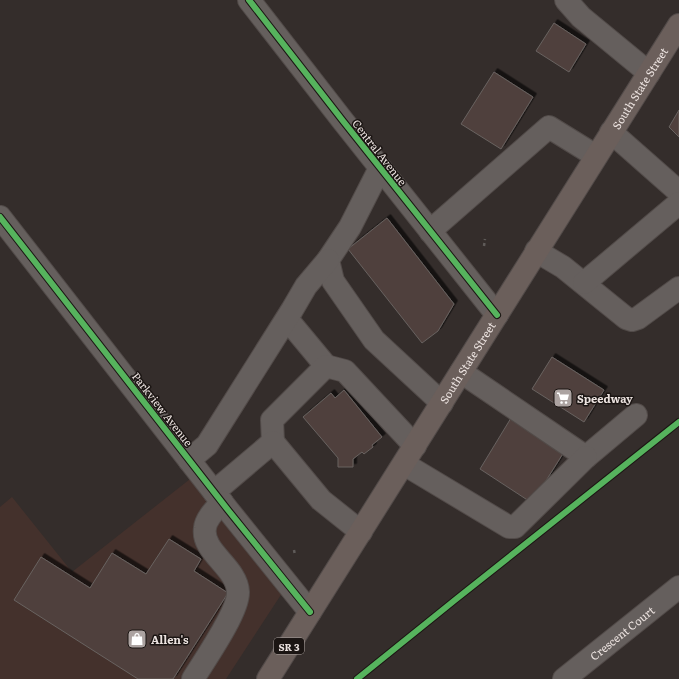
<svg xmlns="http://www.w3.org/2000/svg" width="679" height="679" font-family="Literata,serif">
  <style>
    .built { fill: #44312c }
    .building { fill: #50413d; stroke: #686260; filter: url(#shadow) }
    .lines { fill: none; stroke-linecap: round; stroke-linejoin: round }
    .minor-casing { stroke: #524b49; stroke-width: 24 }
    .major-casing { stroke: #524b49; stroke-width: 24 }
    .path { stroke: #5f5b59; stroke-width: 2.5; stroke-dasharray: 3 3; stroke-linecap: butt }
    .minor { stroke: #655f5d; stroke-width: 22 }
    .major { stroke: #6b5f5b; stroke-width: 22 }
    .cycleway-casing { stroke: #1b1513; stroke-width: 8 }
    .cycleway { stroke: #56b35d; stroke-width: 6 }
    .labels { text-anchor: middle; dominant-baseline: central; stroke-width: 3; stroke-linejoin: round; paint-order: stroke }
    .shield { fill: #1b1513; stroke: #ada5a2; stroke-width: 1 }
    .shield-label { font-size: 10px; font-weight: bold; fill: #ece3e0 }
    .street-label { font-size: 11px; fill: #ece3e0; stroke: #1b1513 }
    .poi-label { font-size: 11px; font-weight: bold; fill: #ece3e0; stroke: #1b1513; text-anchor: start }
  </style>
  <defs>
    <filter id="shadow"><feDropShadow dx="3.5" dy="-3.5" stdDeviation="0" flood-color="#0009"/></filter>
  </defs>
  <rect width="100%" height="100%" fill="#342d2b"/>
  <path class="built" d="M199,472L288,584L226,679H0V507L12,497L72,572Z"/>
  <path class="building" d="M554,23L586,44L569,72L536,51Z
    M494,72L533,97L501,149L461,124Z
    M679,110V137L669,127Z
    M387,218L454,304L438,331L422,343L348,249Z
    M552,357L604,390L584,422L532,389Z
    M344,390L382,437L372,445L373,447L364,454L362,452L353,459V467H338V458L303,417L331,393L335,398Z
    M511,418L564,452L532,503L480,469Z
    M169,539L201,559L194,571L228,593L173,679H138L14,600L41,557L90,588L112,553L146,574Z"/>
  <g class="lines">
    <g class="minor-casing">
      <g id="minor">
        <path d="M249,0L343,121L497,315"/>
        <path d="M566,0L581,17L649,73"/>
        <path d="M611,132L679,192"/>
        <path d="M380,168L350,227L328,260L333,281L374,340L442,403"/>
        <path d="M0,217L228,510L310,612"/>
        <path d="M430,231L549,127L596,156"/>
        <path d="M536,251L563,267L626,318L632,320L638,318L679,288"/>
        <path d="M584,283L679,203"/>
        <path d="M287,319L326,366"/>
        <path d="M461,372L586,457L636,415"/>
        <path d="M273,442L272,420L326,366L345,371L415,446"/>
        <path d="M189,460L207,445L292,310L306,286L328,260"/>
        <path d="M404,464L509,527H515L586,457"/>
        <path d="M214,492L273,442L321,500L361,532"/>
        <path d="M193,679C204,661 239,611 238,592C237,567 201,552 205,528C206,518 216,509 222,502"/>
        <path id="s1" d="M564,679L679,587"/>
      </g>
    </g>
    <g class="major-casing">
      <g id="major">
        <path id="s2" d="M268,679L679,25"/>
      </g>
    </g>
    <path class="path" d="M484,246L485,239
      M294,550L295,555"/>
    <use href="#minor" class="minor"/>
    <use href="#major" class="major"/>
    <g class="cycleway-casing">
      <path id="cycleway" d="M249,0L343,121L497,315
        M0,217L228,510L310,612
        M357,679L455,600L679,422"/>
    </g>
    <use href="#cycleway" class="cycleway"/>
  </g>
  <defs>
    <g id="supermarket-square" transform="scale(1)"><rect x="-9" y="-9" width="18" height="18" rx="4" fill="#aca3a1" stroke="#1b1513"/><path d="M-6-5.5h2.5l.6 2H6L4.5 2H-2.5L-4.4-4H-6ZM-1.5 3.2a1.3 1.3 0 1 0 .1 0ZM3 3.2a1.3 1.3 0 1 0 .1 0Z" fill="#fff"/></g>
    <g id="shop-square" transform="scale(1)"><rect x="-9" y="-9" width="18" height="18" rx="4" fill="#aca3a1" stroke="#1b1513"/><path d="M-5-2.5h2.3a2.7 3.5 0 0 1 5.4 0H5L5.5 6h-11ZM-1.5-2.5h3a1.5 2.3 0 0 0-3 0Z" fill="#fff"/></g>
  </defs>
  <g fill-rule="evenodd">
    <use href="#supermarket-square" x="563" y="398"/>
    <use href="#shop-square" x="137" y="639"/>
  </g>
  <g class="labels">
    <rect class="shield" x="274" y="638" width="30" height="16" rx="3"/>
    <g class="shield-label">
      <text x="289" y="646">SR 3</text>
    </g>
    <g class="street-label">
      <text stroke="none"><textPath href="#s2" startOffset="698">South State Street</textPath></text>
      <text transform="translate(380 152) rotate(52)">Central Avenue</text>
      <text stroke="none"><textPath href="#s2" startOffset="374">South State Street</textPath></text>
      <text transform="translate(163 409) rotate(52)">Parkview Avenue</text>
      <text stroke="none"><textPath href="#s1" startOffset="74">Crescent Court</textPath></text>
    </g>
    <g class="poi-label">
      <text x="577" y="398">Speedway</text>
      <text x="151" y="639">Allen's</text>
    </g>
  </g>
</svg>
